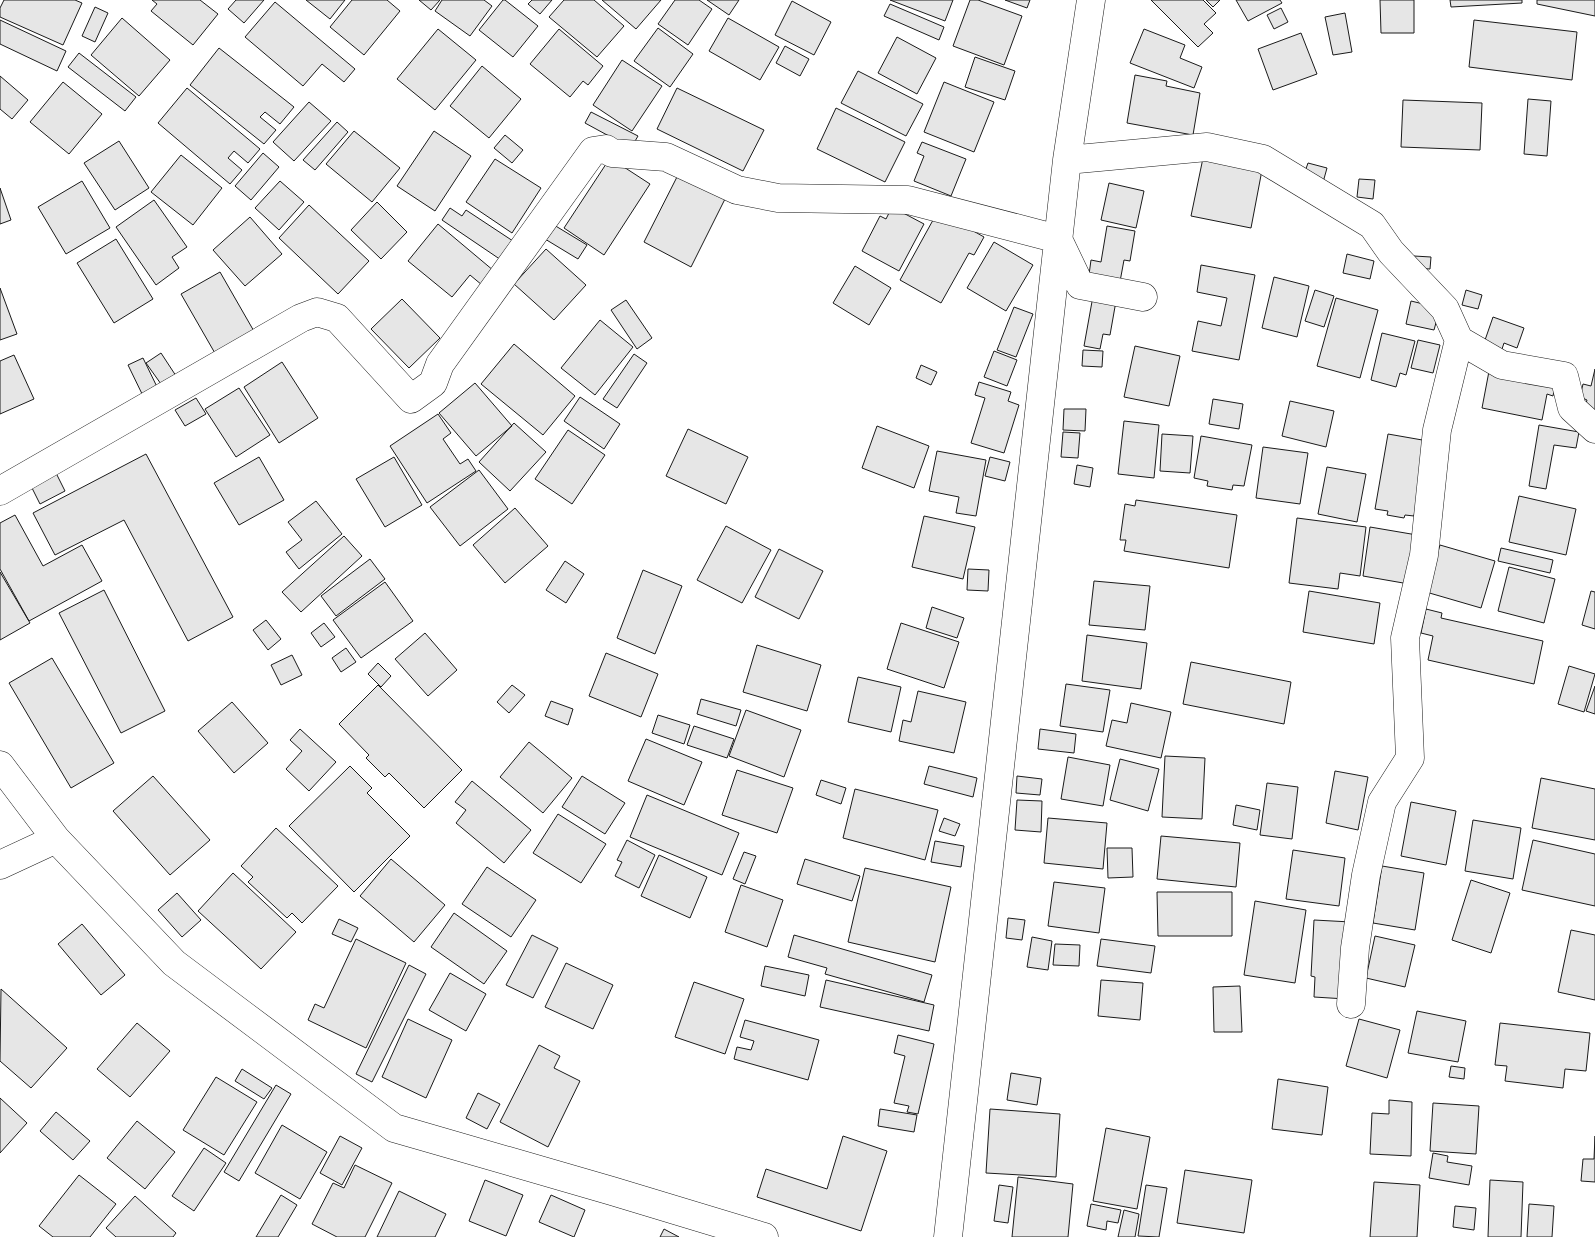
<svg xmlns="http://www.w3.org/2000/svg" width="1595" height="1237" font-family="'Exo 2',sans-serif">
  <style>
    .building { fill: #e6e6e6; stroke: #1a1a1a }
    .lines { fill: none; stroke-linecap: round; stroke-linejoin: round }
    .minor-casing { stroke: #1a1a1a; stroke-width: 29 }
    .minor { stroke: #fff; stroke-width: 28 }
  </style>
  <rect width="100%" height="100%" fill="#fff"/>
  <path class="building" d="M4,0H75L82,3L63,45L0,17V8Z
    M152,0H200L218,14L193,45L151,11L157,4Z
    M236,0H264L244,23L228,9Z
    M306,0H345L330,19Z
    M352,0H387L400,11L364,55L330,27Z
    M419,0H440L431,10Z
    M442,0H484L492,6L470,36L435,11Z
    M503,0H505L538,26L513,57L479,30Z
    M532,0H552L540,14L528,4Z
    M564,0H594L624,26L597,57L549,17Z
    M602,0H661L636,29Z
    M675,0H699L712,9L688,45L658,24Z
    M707,0H739L729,15Z
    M890,0H953L945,21Z
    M970,0H978L1022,16L1004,65L953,46Z
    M1005,0H1030L1027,8Z
    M1151,0H1203L1216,13L1204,24L1213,33L1198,47Z
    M1206,0H1220L1213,7Z
    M1236,0H1280L1282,3L1248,21Z
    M1380,0H1414V33H1381Z
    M1450,0H1522V3L1451,7Z
    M1537,0H1595V16L1537,4Z
    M792,1L831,22L814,55L775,35Z
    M275,2L355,69L344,82L322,64L303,86L245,37Z
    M890,4L944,27L939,40L884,16Z
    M95,7L108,13L95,42L82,36Z
    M1281,8L1288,22L1274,29L1267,15Z
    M1345,13L1352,52L1333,55L1325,17Z
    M122,18L170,60L139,96L91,55Z
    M728,18L779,47L760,80L709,51Z
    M0,20L66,51L57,71L0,44Z
    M1474,20L1577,32L1572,80L1469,67Z
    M658,28L693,54L670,87L634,61Z
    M438,29L476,60L435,110L397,79Z
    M559,29L603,66L588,85L583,81L570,97L530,64Z
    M1144,29L1185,45L1180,58L1202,67L1194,88L1130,63Z
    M1301,33L1317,74L1273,90L1258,49Z
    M897,37L936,58L917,94L878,73Z
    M785,46L809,59L800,76L776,63Z
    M219,48L294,107L280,124L265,112L260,117L276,130L264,144L190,85Z
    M79,53L136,97L125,111L68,67Z
    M975,57L1015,71L1005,100L965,87Z
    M622,60L662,86L632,131L593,105Z
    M482,66L521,99L489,138L450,106Z
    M858,71L923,104L906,136L841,103Z
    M1135,75L1167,81L1166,86L1200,93L1193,135L1127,123Z
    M0,76L28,100L12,119L0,109Z
    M63,82L102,114L69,154L30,122Z
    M944,82L994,102L974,152L924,132Z
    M187,88L260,149L248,163L234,151L228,158L242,170L230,184L158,123Z
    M677,88L764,130L743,171L657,129Z
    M1528,99L1551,101L1547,156L1524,154Z
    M1403,100L1482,103L1480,150L1401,147Z
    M309,102L331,121L294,161L273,142Z
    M836,108L905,142L885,182L817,149Z
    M591,112L638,136L631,148L585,123Z
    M337,122L348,132L315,170L303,160Z
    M354,131L400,168L372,202L326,164Z
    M434,131L471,156L435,211L397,186Z
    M505,135L523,150L512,163L494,148Z
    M119,141L149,188L115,210L84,163Z
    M922,142L966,159L951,196L914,181L924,156L917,153Z
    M263,153L279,167L251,200L235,186Z
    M181,155L222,188L193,225L151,192Z
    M610,158L650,184L604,255L564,228Z
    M1203,158L1262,170L1251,228L1191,216Z
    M495,159L541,188L512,233L466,202Z
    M1308,163L1327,168L1322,186L1302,180Z
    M679,173L726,197L691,267L644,242Z
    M1359,179L1375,180L1373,199L1357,197Z
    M82,181L110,228L66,254L38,207Z
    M280,181L304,202L279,230L255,208Z
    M1109,183L1144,191L1136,228L1101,220Z
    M0,188L11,220L0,224Z
    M154,200L187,247L172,257L179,268L156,285L116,227Z
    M377,202L407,232L381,259L351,230Z
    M309,205L369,261L338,294L279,238Z
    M892,207L924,224L899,271L862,251L880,216L886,219Z
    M450,208L462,216L466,210L519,245L507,264L442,220Z
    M938,211L984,237L974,255L969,253L941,303L900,280Z
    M250,217L282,254L245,286L213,250Z
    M438,224L500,276L488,290L470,275L452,297L408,261Z
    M554,225L587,245L578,259L545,239Z
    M1107,226L1135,231L1130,261L1124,260L1119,287L1088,282L1091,260L1101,262Z
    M116,239L153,299L114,323L77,263Z
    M994,242L1033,265L1006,311L967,288Z
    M546,249L586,285L554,320L514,284Z
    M1347,254L1374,261L1370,279L1343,273Z
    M1414,256L1431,257L1430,269L1413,268Z
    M1201,265L1255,275L1239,360L1192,351L1198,321L1221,326L1227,298L1197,292Z
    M855,266L891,288L869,325L833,303Z
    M220,272L255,333L216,355L181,294Z
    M1274,277L1309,286L1297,337L1262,328Z
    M0,288L17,334L0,340Z
    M1315,290L1334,296L1324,327L1305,321Z
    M1466,290L1482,295L1478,309L1462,305Z
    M1093,296L1116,301L1110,335L1103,334L1100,349L1084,346Z
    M1336,298L1378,310L1360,378L1317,366Z
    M402,299L440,338L409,368L371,329Z
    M626,300L652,338L637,349L611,310Z
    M1411,301L1440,308L1434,330L1406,324Z
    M1014,307L1033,314L1016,357L997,350Z
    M1493,317L1524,328L1517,348L1504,343L1502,349L1484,343Z
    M600,320L633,347L595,395L561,368Z
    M1382,333L1415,341L1406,375L1400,373L1396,387L1371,380Z
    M1418,340L1440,345L1433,373L1411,368Z
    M514,344L575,396L543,435L481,384Z
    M1135,346L1180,356L1169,406L1124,397Z
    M1083,350L1103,351L1102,367L1082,366Z
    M994,351L1017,360L1007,386L984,377Z
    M161,353L180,382L166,391L146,363Z
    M634,354L647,363L617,408L603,399Z
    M14,355L34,399L0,414V361Z
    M143,358L160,393L145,400L128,365Z
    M282,362L318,418L279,443L244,387Z
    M921,365L937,372L931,385L916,378Z
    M1490,366L1556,380L1553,396L1547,394L1542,420L1482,408Z
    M1595,369V410L1585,407L1587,400L1580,397L1583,384L1591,386Z
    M979,382L1011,392L1008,401L1019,405L1004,453L971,443L985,398L975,395Z
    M475,383L512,426L476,456L439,413Z
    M239,388L270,435L236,457L205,409Z
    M580,397L620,424L604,449L564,421Z
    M196,398L206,414L185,426L175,410Z
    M1213,399L1243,404L1239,429L1209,424Z
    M1290,401L1334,411L1326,447L1282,436Z
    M1064,409H1086L1085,431L1063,430Z
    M438,414L451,433L443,439L460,464L468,459L476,471L427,503L390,446Z
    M1124,421L1159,425L1154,478L1118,474Z
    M514,423L546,452L510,491L479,462Z
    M1539,425L1579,432L1576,448L1554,445L1546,489L1529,486Z
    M877,426L929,446L914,488L862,468Z
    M688,429L748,457L726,504L666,476Z
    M568,430L605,455L572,504L535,479Z
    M1063,432L1080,433L1078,458L1061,457Z
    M1162,434L1193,436L1190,473L1160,471Z
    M1388,434L1428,441L1414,516L1405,515L1404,518L1387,515L1388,511L1375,509Z
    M1201,436L1252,445L1244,486L1233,485L1232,490L1207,486L1208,481L1194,478Z
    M1263,447L1308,453L1300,504L1256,498Z
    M937,451L986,460L976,516L956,513L959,497L929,491Z
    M146,454L233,617L188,641L124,520L55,555L33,513Z
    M259,457L284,500L239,525L214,483Z
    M394,457L422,505L385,527L356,479Z
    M990,457L1010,462L1005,481L985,476Z
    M1077,465L1093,468L1090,487L1074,484Z
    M1327,467L1366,474L1357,522L1318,514Z
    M479,470L508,509L460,546L430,507Z
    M56,473L65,491L40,504L31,486Z
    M1519,496L1576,509L1566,555L1509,542Z
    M1136,500L1237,515L1229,568L1124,551L1126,540H1120L1125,504L1135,506Z
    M316,501L342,534L299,569L286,552L302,540L288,522Z
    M515,508L548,546L505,583L473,545Z
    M15,515L43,566L82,545L102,581L29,621L0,569V523Z
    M924,516L975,527L963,579L912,567Z
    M1297,518L1366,527L1360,576L1340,573L1338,589L1289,583Z
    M726,526L771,550L742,603L697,580Z
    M1370,527L1417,535L1409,584L1363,576Z
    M344,536L362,556L301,612L282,592Z
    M1440,545L1495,561L1481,608L1426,592Z
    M1501,548L1553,560L1550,573L1498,561Z
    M779,549L823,571L799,619L755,597Z
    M370,559L385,579L336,616L321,596Z
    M565,561L584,574L566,603L546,590Z
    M1509,567L1555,579L1544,623L1498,611Z
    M968,569L989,570L988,591L967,590Z
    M643,570L682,586L655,654L617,638Z
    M0,572L30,623L0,640Z
    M1094,581L1150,586L1145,630L1089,625Z
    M385,582L413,621L361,658L333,620Z
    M104,590L165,711L121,733L59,613Z
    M1309,591L1380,603L1374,644L1303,632Z
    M1591,591L1595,592V629L1582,625Z
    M932,607L964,618L957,638L926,628Z
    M1426,609L1442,613L1441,618L1543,641L1534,684L1428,660L1433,636L1421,633Z
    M266,620L281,639L268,650L253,630Z
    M324,623L335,637L321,647L311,633Z
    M901,623L959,642L944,688L887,669Z
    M425,633L457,670L428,696L395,659Z
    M1087,635L1147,643L1141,689L1082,681Z
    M757,645L821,665L807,711L743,692Z
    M346,648L356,662L341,672L332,658Z
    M606,653L658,674L641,717L589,696Z
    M292,655L302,675L281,685L271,665Z
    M52,658L114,763L71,788L9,683Z
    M1191,662L1291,682L1284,724L1183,704Z
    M378,663L391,676L381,687L368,674Z
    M1569,666L1595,674L1584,712L1558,704Z
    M858,677L901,687L891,732L848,722Z
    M1066,684L1110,690L1103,732L1060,726Z
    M378,685L462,770L424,808L389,773L385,777L366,758L369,755L339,724Z
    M512,685L525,695L509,713L497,702Z
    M1595,686V714L1586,711Z
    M918,691L966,702L954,753L899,741L903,720L911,722Z
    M701,699L741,710L736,726L697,714Z
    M551,701L573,709L568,725L545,716Z
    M232,702L268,743L234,773L198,731Z
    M1131,703L1171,712L1161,758L1106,746L1112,720L1127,723Z
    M746,710L801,730L784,777L729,756Z
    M658,715L690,725L684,744L652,733Z
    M694,726L734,739L727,758L687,745Z
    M300,729L336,762L309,791L286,769L302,751L290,740Z
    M1040,729L1076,734L1074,753L1038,749Z
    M646,739L702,762L684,805L628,781Z
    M529,742L572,778L543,813L500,777Z
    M1165,756L1205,758L1202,819L1162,817Z
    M1068,757L1110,765L1103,806L1061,799Z
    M1120,759L1159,769L1148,811L1110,800Z
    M350,766L372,788L367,793L410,836L354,892L289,826Z
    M929,766L977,778L973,797L924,784Z
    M737,770L793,788L777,833L722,815Z
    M1335,771L1368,777L1358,830L1326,823Z
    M153,776L210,840L170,875L113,811Z
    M582,776L625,803L605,834L562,807Z
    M1017,776L1042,779L1040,795L1016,793Z
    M1541,778L1595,789V840L1532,828Z
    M821,780L846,788L841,804L816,795Z
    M472,781L531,830L504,863L456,823L466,810L455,802Z
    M1267,783L1298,787L1292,839L1260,835Z
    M855,789L938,810L925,860L843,838Z
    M647,795L739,833L722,875L630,837Z
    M1017,800L1042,801L1041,832L1015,830Z
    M1411,802L1456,811L1446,865L1401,856Z
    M1236,805L1260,810L1257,830L1233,825Z
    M558,814L606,844L581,883L533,853Z
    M944,818L960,824L955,836L939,831Z
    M1048,818L1107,823L1103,869L1044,863Z
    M1473,820L1521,828L1513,879L1465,871Z
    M276,828L338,886L302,923L292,913L287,918L248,882L253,877L241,866Z
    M1161,836L1240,843L1236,887L1157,879Z
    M627,840L655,855L639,888L615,876L622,862L617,860Z
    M1533,840L1595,854V906L1522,890Z
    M935,841L964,846L961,867L931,862Z
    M1107,848H1132L1133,877L1108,878Z
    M1293,850L1345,858L1339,906L1286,899Z
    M744,852L756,856L745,884L733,879Z
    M659,855L707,877L690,918L641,896Z
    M391,859L445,905L414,942L360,896Z
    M805,859L860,876L852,901L797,884Z
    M1382,866L1424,873L1415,930L1373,923Z
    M487,867L536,900L511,937L462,904Z
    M865,868L951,887L935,962L848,942Z
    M233,873L296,932L261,969L198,911Z
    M1471,880L1510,893L1491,953L1452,940Z
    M1054,882L1105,888L1099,933L1048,926Z
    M741,885L783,900L767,947L725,932Z
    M1157,892H1232V936H1158Z
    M177,893L201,920L182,937L158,910Z
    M1255,901L1306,910L1295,983L1244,975Z
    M454,913L507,951L484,984L431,947Z
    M1008,918L1025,920L1022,940L1006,938Z
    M339,919L358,928L351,942L332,934Z
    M1314,920L1351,922L1346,999L1314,997L1315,977L1311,976Z
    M82,924L125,975L101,995L58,944Z
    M1571,930L1595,935V1000L1558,992Z
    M532,935L558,948L533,998L506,985Z
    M794,935L932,975L924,1002L825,974L827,968L788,957Z
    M1375,936L1415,945L1405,987L1366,978Z
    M1032,937L1052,941L1048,970L1027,967Z
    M356,939L406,963L366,1048L308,1020L315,1004L324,1008Z
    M1101,939L1155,946L1151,973L1097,966Z
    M1055,944L1080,945L1079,966L1053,965Z
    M566,963L613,985L593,1029L545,1007Z
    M409,965L426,974L372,1082L356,1074Z
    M765,966L809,975L805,996L761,986Z
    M450,973L486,994L466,1031L429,1010Z
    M826,980L934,1005L929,1031L820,1007Z
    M1101,980L1143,983L1140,1020L1098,1016Z
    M694,982L744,999L725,1054L675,1037Z
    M1240,986L1242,1032H1214L1213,987Z
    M1,989L67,1048L31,1088L0,1061Z
    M1417,1011L1466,1021L1458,1062L1408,1053Z
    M408,1019L452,1040L426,1098L382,1077Z
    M1359,1019L1400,1030L1387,1078L1346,1066Z
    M745,1020L819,1040L808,1080L734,1059L737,1047L751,1050L754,1041L740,1037Z
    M137,1023L170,1051L130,1097L97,1069Z
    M1500,1023L1590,1033L1586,1071L1565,1069L1563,1088L1505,1081L1507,1066L1495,1065Z
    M898,1035L934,1044L918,1114L907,1112L909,1106L894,1103L905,1056L894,1053Z
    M539,1045L560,1056L554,1068L580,1081L548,1147L500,1122Z
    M1451,1066L1465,1068L1464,1079L1449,1077Z
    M242,1069L272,1088L264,1099L235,1081Z
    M1011,1073L1041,1078L1037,1105L1007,1100Z
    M216,1077L257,1102L224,1155L183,1130Z
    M1278,1079L1328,1087L1322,1135L1272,1129Z
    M276,1085L291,1094L239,1181L224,1172Z
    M478,1093L500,1104L487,1129L466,1118Z
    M0,1098L27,1123L0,1153Z
    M1389,1100L1412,1102L1411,1156L1370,1154L1372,1113L1389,1114Z
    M1433,1103L1479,1106L1476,1154L1430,1151Z
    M880,1109L917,1115L914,1132L878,1126Z
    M990,1109L1060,1114L1056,1177L986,1173Z
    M56,1112L90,1141L73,1160L40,1131Z
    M137,1121L175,1152L145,1189L107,1158Z
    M282,1125L327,1152L300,1199L255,1173Z
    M1106,1128L1150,1137L1137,1209L1093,1201Z
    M340,1136L362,1148L342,1185L320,1173Z
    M843,1136L887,1151L861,1231L757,1197L766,1169L827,1189Z
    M1595,1136V1182L1581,1181L1583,1159H1594Z
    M204,1148L226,1163L194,1211L172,1196Z
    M1433,1153L1448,1156L1447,1162L1472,1166L1469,1185L1429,1178Z
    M355,1165L392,1183L365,1237H337L312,1224L333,1183L344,1188Z
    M1185,1170L1252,1180L1244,1233L1177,1223Z
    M79,1175L116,1204L90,1237H53L39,1226Z
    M1018,1177L1073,1184L1068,1237H1012Z
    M485,1180L523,1195L506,1236L469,1221Z
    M1490,1180L1523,1182L1521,1237H1488Z
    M1374,1182L1420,1185L1417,1237H1370Z
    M999,1185L1013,1187L1008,1223L994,1221Z
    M1146,1185L1167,1188L1159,1237L1138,1236Z
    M399,1191L446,1214L435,1237H377Z
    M281,1195L297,1205L278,1237H256Z
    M551,1195L585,1210L574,1237L539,1222Z
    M135,1196L176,1233L173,1237H116L106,1228Z
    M1091,1204L1121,1210L1118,1223L1107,1221L1106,1230L1087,1226Z
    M1529,1204L1554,1206L1552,1237H1527Z
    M1455,1206L1476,1208L1474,1230L1453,1227Z
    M1124,1210L1139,1214L1135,1237H1118Z
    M664,1229L679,1237H660Z"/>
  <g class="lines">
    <g class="minor-casing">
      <path id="minor" d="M1067,160L1207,147L1263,159L1372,225L1391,252L1445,309L1459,340L1502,365L1564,376L1572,408L1595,429
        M0,491L301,318L317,312L337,318L411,399L433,383L440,364L593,151L606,149L612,153L666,157L737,190L778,198L908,200L1058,239L1080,285L1143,297
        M0,765L56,839L174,963L394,1128L612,1191L764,1237
        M0,865L56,839
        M1351,1004L1355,948L1366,875L1382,802L1410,758L1405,638L1424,555L1437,430L1459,340
        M948,1237L1067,160L1091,0"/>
    </g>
    <use href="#minor" class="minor"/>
  </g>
</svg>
